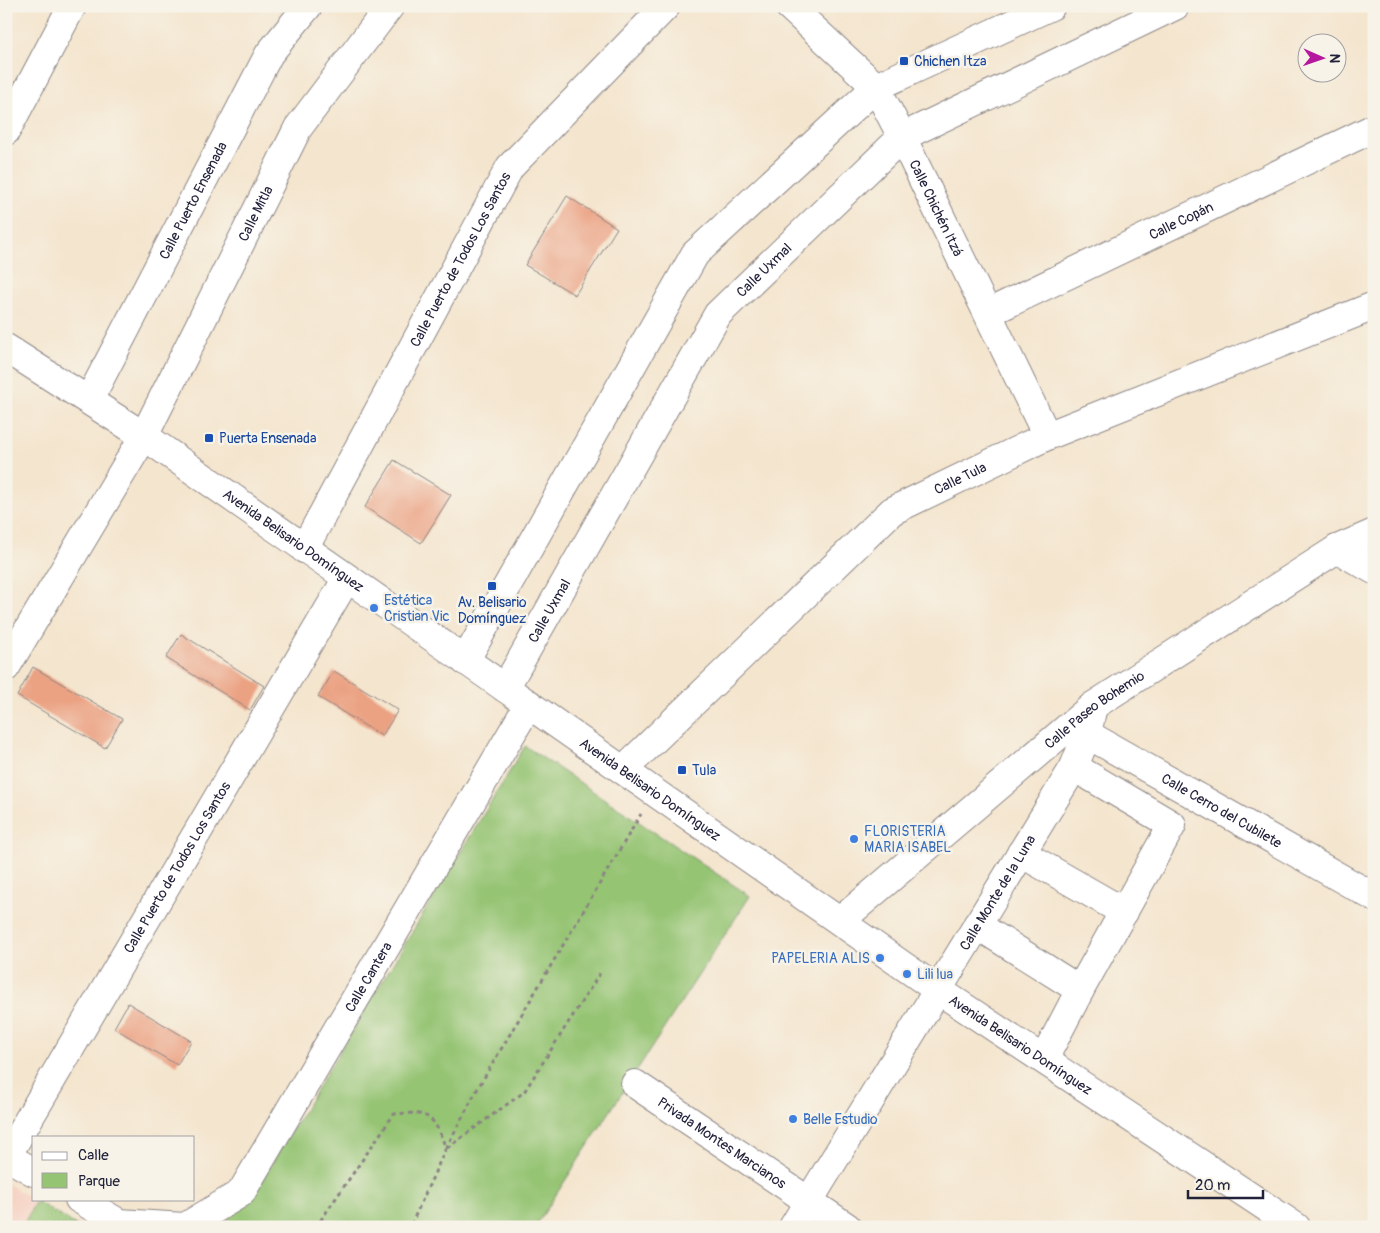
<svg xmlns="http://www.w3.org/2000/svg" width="1380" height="1233" font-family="Pangolin,sans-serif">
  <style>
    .built { fill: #f6d2c3 }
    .green { fill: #95c473; stroke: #5c7357 }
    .building { fill: #eba283 }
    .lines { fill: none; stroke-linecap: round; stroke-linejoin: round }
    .minor-casing { stroke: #8b8484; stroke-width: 30 }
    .major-casing { stroke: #8b8484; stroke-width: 30 }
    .path { stroke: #8b8484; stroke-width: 3; stroke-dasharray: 4 4; stroke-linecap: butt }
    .minor { stroke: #fff; stroke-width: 28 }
    .major { stroke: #fff; stroke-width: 28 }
    .transit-dot { fill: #1a4fb4; stroke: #f7f3e8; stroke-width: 2 }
    .shop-dot { fill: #3f7fe0; stroke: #f7f3e8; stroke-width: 2 }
    .labels { text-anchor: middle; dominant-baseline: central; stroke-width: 5; stroke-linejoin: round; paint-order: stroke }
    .transit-label { font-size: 14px; fill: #164399; stroke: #f7f3e8; text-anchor: start }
    .street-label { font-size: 14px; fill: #22223b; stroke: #f7f3e8 }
    .shop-label { font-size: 14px; fill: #366cbe; stroke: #f7f3e8; text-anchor: start }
  </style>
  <rect width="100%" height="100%" fill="#f7f3e8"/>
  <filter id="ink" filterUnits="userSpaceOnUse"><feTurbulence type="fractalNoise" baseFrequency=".02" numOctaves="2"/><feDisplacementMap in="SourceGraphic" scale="10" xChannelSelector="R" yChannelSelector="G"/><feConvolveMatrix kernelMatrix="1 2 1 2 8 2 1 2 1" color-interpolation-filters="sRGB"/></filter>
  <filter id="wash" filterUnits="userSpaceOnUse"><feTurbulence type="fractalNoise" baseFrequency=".0096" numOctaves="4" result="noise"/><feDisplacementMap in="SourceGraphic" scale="20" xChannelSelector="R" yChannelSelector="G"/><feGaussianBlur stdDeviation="1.12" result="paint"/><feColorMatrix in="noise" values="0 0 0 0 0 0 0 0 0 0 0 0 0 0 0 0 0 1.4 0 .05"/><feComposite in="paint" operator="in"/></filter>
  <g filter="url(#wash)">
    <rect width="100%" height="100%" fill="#f4e5ce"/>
    <path class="built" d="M6,1183L36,1201L22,1227H6Z"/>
    <path class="green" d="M525,746L750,896L535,1227H220L252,1196Z
      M36,1201L79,1227H22Z"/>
    <g id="blocks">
      <path class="building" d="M567,196L617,228L575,295L525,265Z
        M394,460L451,495L421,543L365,507Z
        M181,634L264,686L250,710L166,658Z
        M33,667L122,719L105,748L17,696Z
        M334,671L398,710L382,736L318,697Z
        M128,1003L191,1041L177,1065L114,1028Z"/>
    </g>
  </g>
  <g filter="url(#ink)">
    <use href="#blocks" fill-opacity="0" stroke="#8b8484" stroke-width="1"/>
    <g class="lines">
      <g class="minor-casing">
        <g id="minor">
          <path id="s1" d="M789,6L876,87L902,137L1047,436"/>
          <path d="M6,131L72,6"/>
          <path id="s2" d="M988,313L1374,128"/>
          <path id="s3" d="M89,400L269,54L308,6"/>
          <path id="s4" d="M304,549L510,167L666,6"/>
          <path d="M1337,549L1374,570"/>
          <path d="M465,661L695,254L876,87L1051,6"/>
          <path id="s5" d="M6,667L144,436L298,128L390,6"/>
          <path id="s6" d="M505,688L718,314L902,137L1175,6"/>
          <path id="s7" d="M1074,723L1087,734L1374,897"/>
          <path id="s8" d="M623,770L892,511L1047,436L1374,306"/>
          <path d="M1021,853L1124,912"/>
          <path id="s9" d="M840,921L1093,706L1337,549L1374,533"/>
          <path d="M977,925L1080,990L1172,825L1074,767"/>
          <path d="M1044,1059L1080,990"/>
          <path id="s10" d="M635,1084L847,1227"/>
          <path d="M6,1156L34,1172"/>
          <path id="s11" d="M7,1156L347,578"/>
          <path id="s12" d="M79,1199L119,1223L185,1227L241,1193L529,704"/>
          <path id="s13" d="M793,1227L1074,767L1087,734L1093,706"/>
        </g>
      </g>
      <g class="major-casing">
        <g id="major">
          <path id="s14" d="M6,348L144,436L938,990L1296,1227"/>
        </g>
      </g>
      <path class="path" d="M446,1148L478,1088L641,814
        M447,1148L524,1092L602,970
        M316,1227L394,1114C431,1111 433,1116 446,1148L410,1227"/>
      <use href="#minor" class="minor"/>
      <use href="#major" class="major"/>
    </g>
  </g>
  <g class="transit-dot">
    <rect x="899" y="56" width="10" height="10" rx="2.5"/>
    <rect x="204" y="433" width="10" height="10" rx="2.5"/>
    <rect x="487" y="581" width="10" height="10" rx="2.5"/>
    <rect x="677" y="765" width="10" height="10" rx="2.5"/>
  </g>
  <g class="shop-dot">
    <circle cx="374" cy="608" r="5"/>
    <circle cx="854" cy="839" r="5"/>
    <circle cx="880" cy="958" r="5"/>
    <circle cx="907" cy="974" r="5"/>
    <circle cx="793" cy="1119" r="5"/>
  </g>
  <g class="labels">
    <g class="transit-label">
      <text x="914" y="61">Chichen Itza</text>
      <text x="219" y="438">Puerta Ensenada</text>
      <text x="492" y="602" text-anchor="middle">Av. Belisario<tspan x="492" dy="16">Domínguez</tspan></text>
      <text x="692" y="770">Tula</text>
    </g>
    <g class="street-label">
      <text stroke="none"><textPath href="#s3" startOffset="225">Calle Puerto Ensenada</textPath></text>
      <text stroke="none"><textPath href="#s1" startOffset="254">Calle Chichén Itzá</textPath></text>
      <text stroke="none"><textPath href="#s5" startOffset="518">Calle Mitla</textPath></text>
      <text stroke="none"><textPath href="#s2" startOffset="214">Calle Copán</textPath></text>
      <text stroke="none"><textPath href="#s4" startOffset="329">Calle Puerto de Todos Los Santos</textPath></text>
      <text stroke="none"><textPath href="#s6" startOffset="494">Calle Uxmal</textPath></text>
      <text stroke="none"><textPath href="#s8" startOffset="449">Calle Tula</textPath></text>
      <text stroke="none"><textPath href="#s14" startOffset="346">Avenida Belisario Domínguez</textPath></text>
      <text stroke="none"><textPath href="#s6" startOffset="89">Calle Uxmal</textPath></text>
      <text stroke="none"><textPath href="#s9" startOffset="331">Calle Paseo Bohemio</textPath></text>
      <text stroke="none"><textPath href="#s14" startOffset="781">Avenida Belisario Domínguez</textPath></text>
      <text stroke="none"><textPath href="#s7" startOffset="172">Calle Cerro del Cubilete</textPath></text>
      <text stroke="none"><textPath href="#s11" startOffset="335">Calle Puerto de Todos Los Santos</textPath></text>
      <text stroke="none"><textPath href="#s13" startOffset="392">Calle Monte de la Luna</textPath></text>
      <text stroke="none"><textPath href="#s12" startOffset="429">Calle Cantera</textPath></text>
      <text stroke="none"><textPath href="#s14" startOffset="1231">Avenida Belisario Domínguez</textPath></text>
      <text stroke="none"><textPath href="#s10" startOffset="105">Privada Montes Marcianos</textPath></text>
    </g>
    <g class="shop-label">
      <text x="384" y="600">Estética<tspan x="384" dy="16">Cristian Vic</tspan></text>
      <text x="864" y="831">FLORISTERIA<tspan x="864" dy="16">MARIA ISABEL</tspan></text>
      <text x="870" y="958" text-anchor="end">PAPELERIA ALIS</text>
      <text x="917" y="974">Lili lua</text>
      <text x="803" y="1119">Belle Estudio</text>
    </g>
  </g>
  <rect width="1380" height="1233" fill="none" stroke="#f7f3e8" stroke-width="25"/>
  <rect x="32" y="1136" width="162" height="65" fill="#f7f3e8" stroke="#a29fa3"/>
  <rect x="42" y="1152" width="25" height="8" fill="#ffffff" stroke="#a29fa3"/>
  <text x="78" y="1160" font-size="15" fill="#22223b">Calle</text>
  <rect x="42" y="1173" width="25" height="15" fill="#95c473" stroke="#a29fa3"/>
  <text x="78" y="1186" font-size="15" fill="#22223b">Parque</text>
  <g transform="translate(1322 58) rotate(92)"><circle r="24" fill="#f7f3e8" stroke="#a29fa3"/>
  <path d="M0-4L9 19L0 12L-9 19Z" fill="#b5179e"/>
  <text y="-8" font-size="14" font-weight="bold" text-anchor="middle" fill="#22223b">N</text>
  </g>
  <path d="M1188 1190v8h75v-8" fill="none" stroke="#22223b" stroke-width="2.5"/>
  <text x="1195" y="1190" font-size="15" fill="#22223b" stroke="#f7f3e8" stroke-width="4" paint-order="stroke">20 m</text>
</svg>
